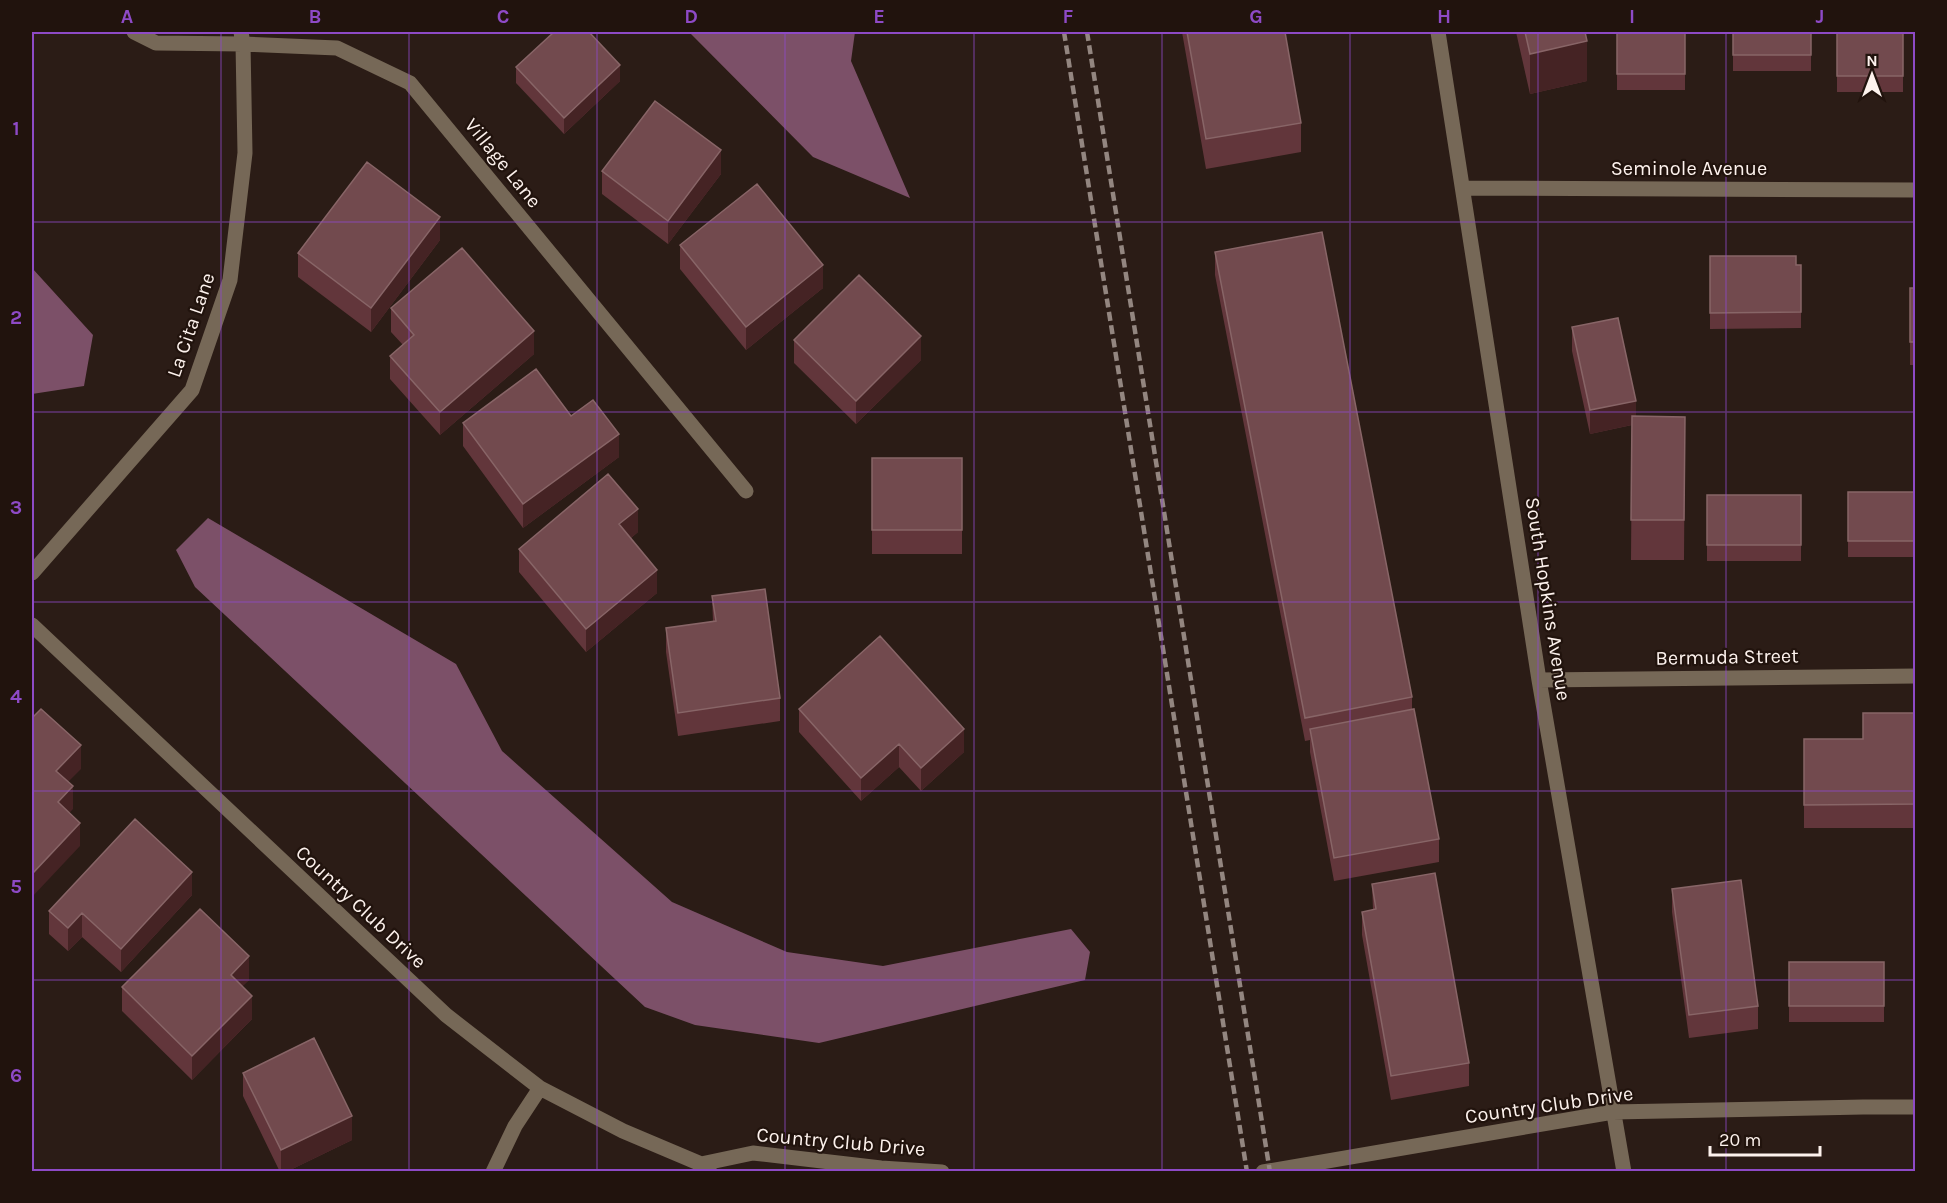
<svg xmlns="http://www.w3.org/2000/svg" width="1947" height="1203" font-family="Karla,sans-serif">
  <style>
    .water { fill: #7c5068 }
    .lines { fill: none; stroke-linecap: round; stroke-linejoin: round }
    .minor { stroke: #766857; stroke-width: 15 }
    .rail { stroke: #938680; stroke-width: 4.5; stroke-dasharray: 9 4.5; stroke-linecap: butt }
    .wall { fill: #62363b }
    .shaded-wall { fill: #452324 }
    .building { fill: #724a4e; stroke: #886567; stroke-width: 1.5 }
    .grid { fill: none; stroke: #8e4ac6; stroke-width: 1.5; stroke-opacity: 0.55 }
    .labels { text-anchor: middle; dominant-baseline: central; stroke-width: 4.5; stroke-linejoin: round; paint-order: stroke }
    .street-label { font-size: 20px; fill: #fdf2ed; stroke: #21130d }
    .neatline { fill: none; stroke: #8e4ac6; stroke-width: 2 }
    .grid-label { font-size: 20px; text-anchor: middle; font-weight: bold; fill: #8e4ac6 }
  </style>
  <rect width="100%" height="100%" fill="#2b1c16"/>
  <path class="water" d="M689,32H855L851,61L910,198L813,157Z
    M32,268L93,335L84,386L32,394Z
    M208,518L456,664L502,751L672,902L787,952L883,966L1071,929L1090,952L1085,980L819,1043L695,1025L645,1007L195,587L176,550Z"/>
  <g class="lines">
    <path class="minor" d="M134,32L156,43L243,44L337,48L410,83L746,491
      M1438,32L1539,680L1624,1172
      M1463,188L1916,190
      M32,573L192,390L230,280L245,153L243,44L241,32
      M32,625L446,1015L540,1088L623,1131L701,1164L710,1172
      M1539,680L1916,676
      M701,1164L753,1153L881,1168L942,1172
      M493,1172L515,1126L540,1088
      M1263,1172L1613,1112L1863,1107H1916"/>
    <path class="rail" d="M1064,32L1247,1172
      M1087,32L1270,1172"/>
  </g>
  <path class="wall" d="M1182,32H1285L1301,123V152L1206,169Z
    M1516,32H1585L1587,81L1530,94Z
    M1617,32H1685V90H1617Z
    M1733,32H1811V71H1733Z
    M1837,32H1903V92H1837Z
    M516,67L620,81L564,134L516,83Z
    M602,171L721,174L668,244L602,194Z
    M440,240L371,332L298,277V253Z
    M680,245L823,288L746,350L680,269Z
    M1215,252L1412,697V709L1439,839V862L1334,881L1310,752V740L1305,741L1215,275Z
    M1710,256L1801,265V328L1710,329Z
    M1910,288H1916V365H1910Z
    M391,308L534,354L440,435L390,379V356L403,345L391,332Z
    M1572,327L1636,416L1685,417L1684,560H1631L1632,425L1590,434L1572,351Z
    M794,340L921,360L856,424L794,363Z
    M571,416L619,457L523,528L463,446V423Z
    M872,458H962V554H872Z
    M1848,492H1916V557H1848Z
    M1707,495H1801V561H1707Z
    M638,532L631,538L657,593L586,652L519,572V549Z
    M712,596L780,698V721L678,736L666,652V628L713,622Z
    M799,709L964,752L921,791L899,767L861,801L799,732Z
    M1914,713L1915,828H1804V739H1863Z
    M1372,884L1469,1063V1086L1391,1100L1362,935V912L1373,910Z
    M1672,889L1758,1006V1029L1689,1038L1672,912Z
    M192,895L121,972L82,937L68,951L49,934V911Z
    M1789,962H1884V1022H1789Z
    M249,980L242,986L252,1019L192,1080L122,1011V987Z
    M243,1073L352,1140L286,1172H280L243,1096Z"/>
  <path class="shaded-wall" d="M1587,41V81L1530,94V54Z
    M620,65V81L564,134V118Z
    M721,150V174L668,244V221Z
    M440,217V240L371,332V308Z
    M823,265V288L746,350V327Z
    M534,331V354L440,435V412Z
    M921,336V360L856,424V401Z
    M1636,401V424L1590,434V410Z
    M619,434V457L523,528V504Z
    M638,509V532L619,548V524Z
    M657,570V593L586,652V629Z
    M964,729V752L921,791V768Z
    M899,744V767L861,801V778Z
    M81,745V769L56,794V771Z
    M73,786V809L58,825V802Z
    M80,823V846L32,897V874Z
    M192,872V895L121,972V949Z
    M82,913V937L68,951V928Z
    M249,956V980L231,998V975Z
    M252,996V1019L192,1080V1056Z
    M352,1116V1140L286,1172H281V1150Z"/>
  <path class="building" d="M554,32H589L620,65L564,118L516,67Z
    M1187,32H1285L1301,123L1206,139Z
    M1525,32H1585L1587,41L1530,54Z
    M1617,32H1685V74H1617Z
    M1733,32H1811V55H1733Z
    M1837,32H1903V76H1837Z
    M655,101L721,150L668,221L602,171Z
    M367,162L440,217L371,308L298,253Z
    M757,184L823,265L746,327L680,245Z
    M1322,232L1412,697L1305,718L1215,252Z
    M462,248L534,331L440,412L390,356L414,335L391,308Z
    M1710,256H1796V265H1801V312L1710,313Z
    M859,275L921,336L856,401L794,340Z
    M1910,288H1916V342H1910Z
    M1618,318L1636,401L1590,410L1572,327Z
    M536,369L571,416L593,400L619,434L523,504L463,423Z
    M1632,416L1685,417L1684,520H1631Z
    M872,458H962V530H872Z
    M608,474L638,509L619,524L657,570L586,629L519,549Z
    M1848,492H1916V541H1848Z
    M1707,495H1801V545H1707Z
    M765,589L780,698L678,713L666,628L716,621L712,596Z
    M880,636L964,729L921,768L899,744L861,778L799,709Z
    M41,709L81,745L56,771L73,786L58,802L80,823L32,874V718Z
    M1414,709L1439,839L1334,858L1310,729Z
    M1863,713H1914L1915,804L1804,805V739H1863Z
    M135,819L192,872L121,949L82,913L68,928L49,911Z
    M1435,873L1469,1063L1391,1076L1362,912L1376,909L1372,884Z
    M1741,880L1758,1006L1689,1015L1672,889Z
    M200,909L249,956L231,975L252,996L192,1056L122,987Z
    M1789,962H1884V1006H1789Z
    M314,1038L352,1116L281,1150L243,1073Z"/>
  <path class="grid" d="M221,32V1172M409,32V1172M597,32V1172M785,32V1172M974,32V1172M1162,32V1172M1350,32V1172M1538,32V1172M1726,32V1172M32,222H1916M32,412H1916M32,602H1916M32,791H1916M32,980H1916"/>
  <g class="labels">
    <g class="street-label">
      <text transform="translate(503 163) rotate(51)">Village Lane</text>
      <text x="1689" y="168">Seminole Avenue</text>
      <text transform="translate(191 325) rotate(-71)">La Cita Lane</text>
      <text transform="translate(1548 599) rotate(81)">South Hopkins Avenue</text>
      <text transform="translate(1727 657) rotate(-1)">Bermuda Street</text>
      <text transform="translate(361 907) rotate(43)">Country Club Drive</text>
      <text transform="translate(1549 1105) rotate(-8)">Country Club Drive</text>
      <text transform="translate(841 1142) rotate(5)">Country Club Drive</text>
    </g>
  </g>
  <rect width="1947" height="1203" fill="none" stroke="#21130d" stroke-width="66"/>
  <g transform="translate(1872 75)" stroke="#21130d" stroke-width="4.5" paint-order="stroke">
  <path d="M0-4.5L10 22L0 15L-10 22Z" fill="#fdf2ed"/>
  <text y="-9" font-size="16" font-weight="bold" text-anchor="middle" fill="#fdf2ed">N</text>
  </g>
  <path d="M1710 1146v9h110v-9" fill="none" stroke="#fdf2ed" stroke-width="3"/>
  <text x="1719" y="1146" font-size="18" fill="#fdf2ed" stroke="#21130d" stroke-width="4.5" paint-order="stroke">20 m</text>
  <rect x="33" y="33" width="1881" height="1137" class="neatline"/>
  <g class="grid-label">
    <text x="127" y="23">A</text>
    <text x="315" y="23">B</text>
    <text x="503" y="23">C</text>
    <text x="691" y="23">D</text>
    <text x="879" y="23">E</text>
    <text x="1068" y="23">F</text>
    <text x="1256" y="23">G</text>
    <text x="1444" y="23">H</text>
    <text x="1632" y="23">I</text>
    <text x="1820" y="23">J</text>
    <text x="16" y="135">1</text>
    <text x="16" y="324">2</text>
    <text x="16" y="514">3</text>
    <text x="16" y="703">4</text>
    <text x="16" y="893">5</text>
    <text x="16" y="1082">6</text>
  </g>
</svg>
